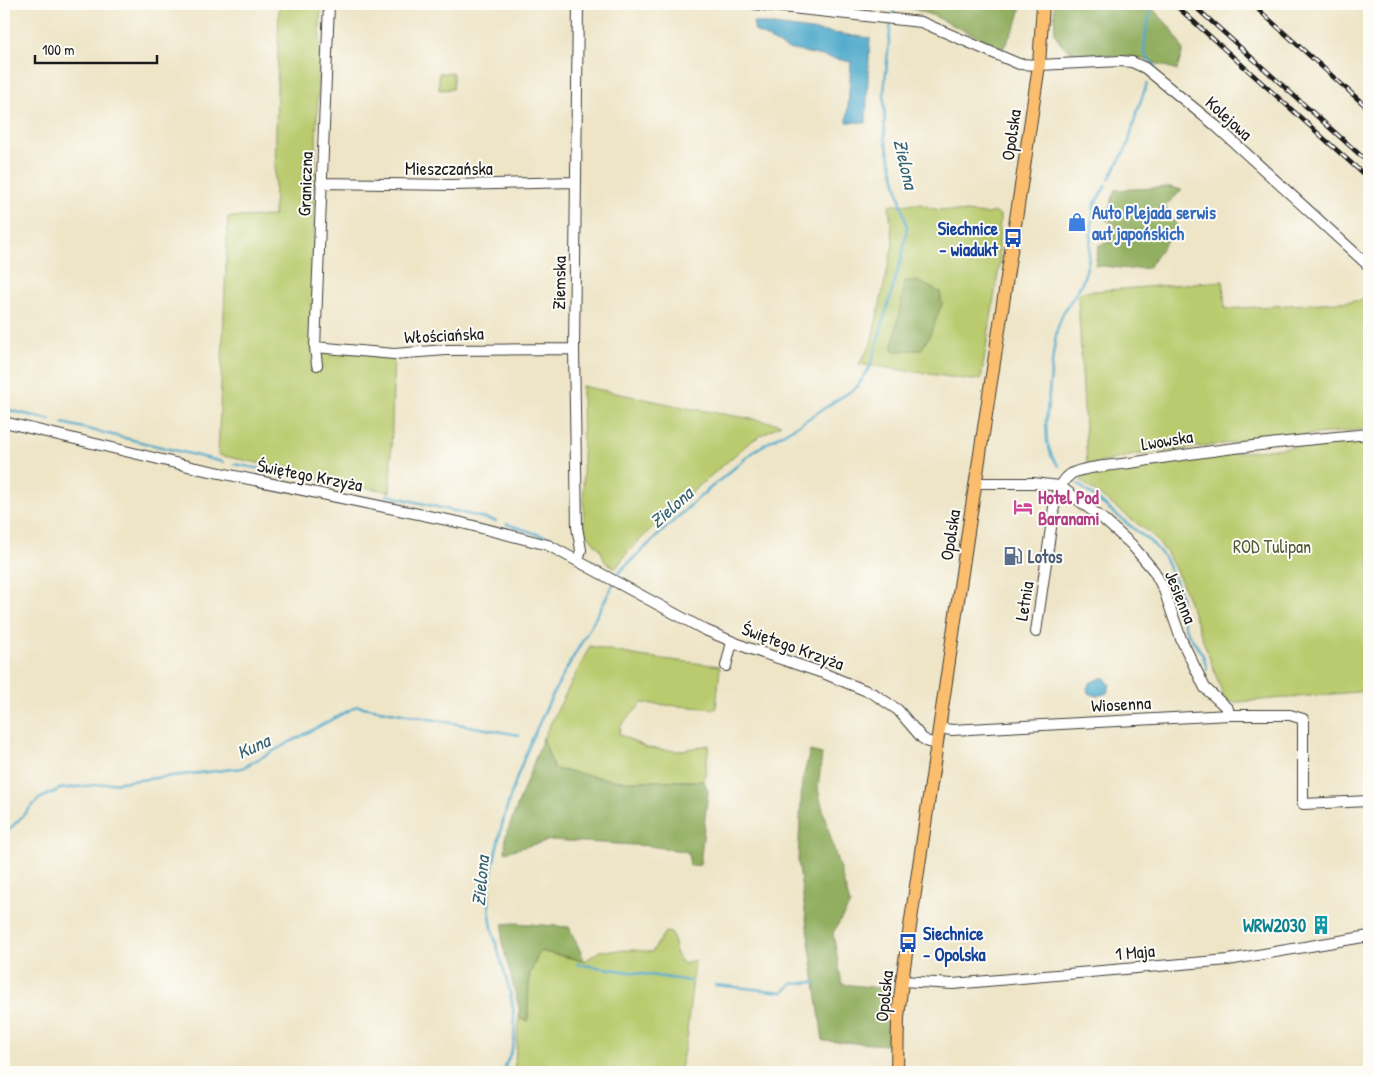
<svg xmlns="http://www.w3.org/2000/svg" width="1373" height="1076" font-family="'Patrick Hand',sans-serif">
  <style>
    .green { fill: #b9cb6e; stroke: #6a7445 }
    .forest { fill: #92af61; stroke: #57663e }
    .water { fill: #4ca8ca; stroke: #346273 }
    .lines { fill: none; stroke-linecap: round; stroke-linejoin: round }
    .stream { stroke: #4ca8ca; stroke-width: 2.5 }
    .minor-casing { stroke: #3c3a36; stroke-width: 12 }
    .major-casing { stroke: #3c3a36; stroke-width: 14 }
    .minor { stroke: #fff; stroke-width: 10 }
    .major { stroke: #fbbe6e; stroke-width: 12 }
    .rail-casing { stroke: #1c1c1c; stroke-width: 4.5 }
    .rail { stroke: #fdfcf7; stroke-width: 2.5; stroke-dasharray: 8; stroke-linecap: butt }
    .labels { text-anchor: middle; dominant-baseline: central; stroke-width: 4; stroke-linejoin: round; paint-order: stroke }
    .street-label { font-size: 18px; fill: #1c1c1c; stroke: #fdfcf7 }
    .shop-label { font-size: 18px; font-weight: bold; fill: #366cbe; stroke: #fdfcf7; text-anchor: start }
    .transit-label { font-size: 18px; font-weight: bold; fill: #164399; stroke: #fdfcf7; text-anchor: end }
    .hotel-label { font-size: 18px; font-weight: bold; fill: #b23c85; stroke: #fdfcf7; text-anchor: start }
    .park-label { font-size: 18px; fill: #535939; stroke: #fdfcf7 }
    .service-label { font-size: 18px; font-weight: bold; fill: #4e5e75; stroke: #fdfcf7; text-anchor: start }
    .culture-label { font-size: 18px; font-weight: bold; fill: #0d838f; stroke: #fdfcf7; text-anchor: end }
    .water-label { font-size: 19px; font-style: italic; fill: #346273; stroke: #fdfcf7 }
  </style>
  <rect width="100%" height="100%" fill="#fdfcf7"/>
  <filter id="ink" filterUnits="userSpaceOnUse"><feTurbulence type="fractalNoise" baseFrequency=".02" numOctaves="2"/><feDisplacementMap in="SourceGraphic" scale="10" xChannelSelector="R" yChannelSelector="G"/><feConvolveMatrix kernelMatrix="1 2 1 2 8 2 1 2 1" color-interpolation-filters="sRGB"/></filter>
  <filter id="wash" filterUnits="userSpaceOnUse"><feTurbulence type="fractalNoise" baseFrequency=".0096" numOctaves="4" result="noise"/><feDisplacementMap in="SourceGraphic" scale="20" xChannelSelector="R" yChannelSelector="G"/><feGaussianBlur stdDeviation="1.12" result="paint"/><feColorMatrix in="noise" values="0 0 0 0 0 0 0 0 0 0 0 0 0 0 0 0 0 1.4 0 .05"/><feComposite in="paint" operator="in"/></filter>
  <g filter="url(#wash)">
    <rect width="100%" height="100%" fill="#eee5c7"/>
    <path class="green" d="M277,4H321L315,173L312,362L321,352L394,354L390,492L302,476L303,472L218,455L228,217L274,216L279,5Z
      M851,4H891L890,9Z
      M439,73H453V89L439,90Z
      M920,204L934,209L987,214L994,212L1000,215L999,247L1000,262L981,379L971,380L859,364L871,344L893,244L889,205Z
      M1223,281L1225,309L1369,300V429L1255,440L1134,455L1087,466L1078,297L1081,292Z
      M582,386L683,407L781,424L750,442L662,518L628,552L616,568L605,562L600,549L584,531Z
      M1369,439V691L1226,703L1182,583L1167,553L1151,534L1081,481L1083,476L1198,457Z
      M590,646L639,656L720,666L716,709L642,703L621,726L619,734L647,748L678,751L709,745L704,781H619L554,769L543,738Z
      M665,932L672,933L676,955L684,964L695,960L687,1031L688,1034L679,1072H514L519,1019L528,1020L529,976L540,951L585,961L599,951L635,950L652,952Z"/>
    <path class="forest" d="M891,4H1022L1016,25L1003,49L934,16L910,8L890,9Z
      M1054,4H1148L1171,28L1183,50L1177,70L1143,59L1070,51L1060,43L1055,34Z
      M1171,187L1182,190L1165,206L1177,226L1148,268L1129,269L1095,265L1099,245L1112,241L1116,225L1106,220L1115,190Z
      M905,281H917L940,292L942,304L930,335L921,350L892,351Z
      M543,738L554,769L619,781H704L708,791L700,865L690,866L688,852L650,846L551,840L505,852L506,835Z
      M810,751L822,754L818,789L825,818L850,904L833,933L842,984L890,989L888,1045L823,1041L798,861L802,782Z
      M514,923L569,927L585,961L540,951L529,976L528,1021L519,1019V1008L502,942L503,924Z"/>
    <path class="water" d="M753,22L870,38L866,123L847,122L851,62L788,49L755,31Z
      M1104,677L1110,685L1107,693L1097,696L1088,693L1087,688L1091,682Z"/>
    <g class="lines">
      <path class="stream" d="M1153,5C1149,14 1143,44 1145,53C1147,58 1151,62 1155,66
        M893,16L895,4
        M1109,179L1128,145L1137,111L1147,84
        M4,409L51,420
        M63,423L223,462
        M234,464L282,473
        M1059,466L1052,457L1047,442L1046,422L1053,354L1057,330L1063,313L1081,285L1085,274L1088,263L1094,205L1106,185
        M1078,484L1153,544L1164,557L1176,583L1181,597V613L1186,630L1203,655L1207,669
        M387,495L496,521
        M507,524L561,542
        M616,578L619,572L696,500L757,449L803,422L857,387L871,365L903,252L907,227L885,138L884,93L891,21
        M4,835L39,799L60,789L242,768L357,706L519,735
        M577,964L690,981
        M715,985L783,992L792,984L816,982
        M503,1072C506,1062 513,1051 514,1040C519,988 489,948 489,899C488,880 494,861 498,842C509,790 531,738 555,690C574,654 596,619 614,583"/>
    </g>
  </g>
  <g filter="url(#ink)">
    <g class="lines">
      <g class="minor-casing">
        <path id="minor" d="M578,4L574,349L577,527L581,550L578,561
          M755,4L921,22L1019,64L1039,65L1120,61L1132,62L1145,68L1216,126L1369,266
          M321,183L453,185L576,182
          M315,347L394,354L446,350L574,349
          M317,365L315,347L329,4
          M4,422L196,468L462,523L548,545L705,630L748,648L823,673L874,694L898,710L922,738L928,742L937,743
          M976,483H1033L1060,486L1103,519L1131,544L1154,571L1164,590L1181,639L1205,688L1228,709L1229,715
          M1036,632L1055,500C1058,491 1062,480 1071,474C1081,467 1117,465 1130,463C1210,450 1289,441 1369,434
          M726,666L732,642
          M939,728L952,730L1229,715H1290L1303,719V804L1369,801
          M902,981L953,984L1228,960L1369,936"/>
      </g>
      <g class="major-casing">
        <path id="major" d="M897,1072L898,1018L902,981L968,532L1025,160L1039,65L1043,4"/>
      </g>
      <use href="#minor" class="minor"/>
      <use href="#major" class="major"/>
      <g class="rail-casing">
        <path id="rail" d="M1174,4L1369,179
          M1192,4L1369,163
          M1252,4L1369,109"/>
      </g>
      <use href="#rail" class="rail"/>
    </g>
  </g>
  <defs>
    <g id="shop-bare" transform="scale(1.5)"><path d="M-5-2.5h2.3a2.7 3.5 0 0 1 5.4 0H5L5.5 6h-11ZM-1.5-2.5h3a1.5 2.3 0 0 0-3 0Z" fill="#3f7fe0" stroke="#fdfcf7" stroke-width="2.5" paint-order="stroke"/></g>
    <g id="bus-bare" transform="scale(1.5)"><path d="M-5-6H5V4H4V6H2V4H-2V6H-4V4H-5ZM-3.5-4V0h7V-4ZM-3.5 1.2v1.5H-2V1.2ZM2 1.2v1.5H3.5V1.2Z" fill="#1a4fb4" stroke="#fdfcf7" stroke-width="2.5" paint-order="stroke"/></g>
    <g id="hotel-bare" transform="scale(1.5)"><path d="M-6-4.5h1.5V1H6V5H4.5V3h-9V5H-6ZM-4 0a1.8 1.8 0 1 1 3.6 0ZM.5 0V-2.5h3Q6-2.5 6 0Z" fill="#d1479c" stroke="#fdfcf7" stroke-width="2.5" paint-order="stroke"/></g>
    <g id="fuel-bare" transform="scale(1.5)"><path d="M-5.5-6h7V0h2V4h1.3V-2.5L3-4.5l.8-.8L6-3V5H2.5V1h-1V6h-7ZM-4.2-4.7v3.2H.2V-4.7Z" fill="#5c6f8a" stroke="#fdfcf7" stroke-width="2.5" paint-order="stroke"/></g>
    <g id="building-bare" transform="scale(1.5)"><path d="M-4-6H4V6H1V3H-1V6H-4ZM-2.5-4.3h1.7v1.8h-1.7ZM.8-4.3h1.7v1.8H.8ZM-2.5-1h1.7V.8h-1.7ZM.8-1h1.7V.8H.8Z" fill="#0f9aa8" stroke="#fdfcf7" stroke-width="2.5" paint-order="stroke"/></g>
  </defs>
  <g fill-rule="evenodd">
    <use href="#shop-bare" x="1077" y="222"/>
    <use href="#bus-bare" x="1013" y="238"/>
    <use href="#hotel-bare" x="1023" y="507"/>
    <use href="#fuel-bare" x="1013" y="556"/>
    <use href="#building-bare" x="1321" y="925"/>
    <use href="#bus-bare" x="908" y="943"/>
  </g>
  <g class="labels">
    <g class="street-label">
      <text transform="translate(1229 118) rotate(42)">Kolejowa</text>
      <text transform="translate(1011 135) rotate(-82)">Opolska</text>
      <text x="449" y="168">Mieszczańska</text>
      <text transform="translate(305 184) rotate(-88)">Graniczna</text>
      <text transform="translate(559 283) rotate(-89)">Ziemska</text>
      <text transform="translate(444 335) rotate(-3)">Włościańska</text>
      <text transform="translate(1167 440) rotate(-9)">Lwowska</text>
      <text transform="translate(310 475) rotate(11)">Świętego Krzyża</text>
      <text transform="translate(950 535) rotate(-81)">Opolska</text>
      <text transform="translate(1181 597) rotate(68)">Jesienna</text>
      <text transform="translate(1024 601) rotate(-81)">Letnia</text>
      <text transform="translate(793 646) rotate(20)">Świętego Krzyża</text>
      <text transform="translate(1121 704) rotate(-3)">Wiosenna</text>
      <text transform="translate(1135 952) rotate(-5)">1 Maja</text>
      <text transform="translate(884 996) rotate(-84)">Opolska</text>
    </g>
    <g class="shop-label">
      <text x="1092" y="212">Auto Plejada serwis<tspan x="1092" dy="21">aut japońskich</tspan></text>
    </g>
    <g class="transit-label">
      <text x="998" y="228">Siechnice<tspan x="998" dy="21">- wiadukt</tspan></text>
      <text x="923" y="933" text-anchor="start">Siechnice<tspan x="923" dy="21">- Opolska</tspan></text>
    </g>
    <g class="hotel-label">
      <text x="1038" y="497">Hotel Pod<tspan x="1038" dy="21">Baranami</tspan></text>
    </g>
    <g class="park-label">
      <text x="1272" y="546">ROD Tulipan</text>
    </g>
    <g class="service-label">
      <text x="1028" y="556">Lotos</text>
    </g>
    <g class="culture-label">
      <text x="1306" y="925">WRW2030</text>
    </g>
    <g class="water-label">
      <text transform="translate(906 164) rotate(77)">Zielona</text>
      <text transform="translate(671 507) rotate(-42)">Zielona</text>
      <text transform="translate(253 746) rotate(-25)">Kuna</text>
      <text transform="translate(480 881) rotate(-85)">Zielona</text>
    </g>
  </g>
  <rect width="1373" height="1076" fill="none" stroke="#fdfcf7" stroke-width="20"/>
  <path d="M35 55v8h122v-8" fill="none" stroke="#1c1c1c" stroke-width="2.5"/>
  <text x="42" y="55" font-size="15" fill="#1c1c1c" stroke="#fdfcf7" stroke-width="4" paint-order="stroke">100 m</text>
</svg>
